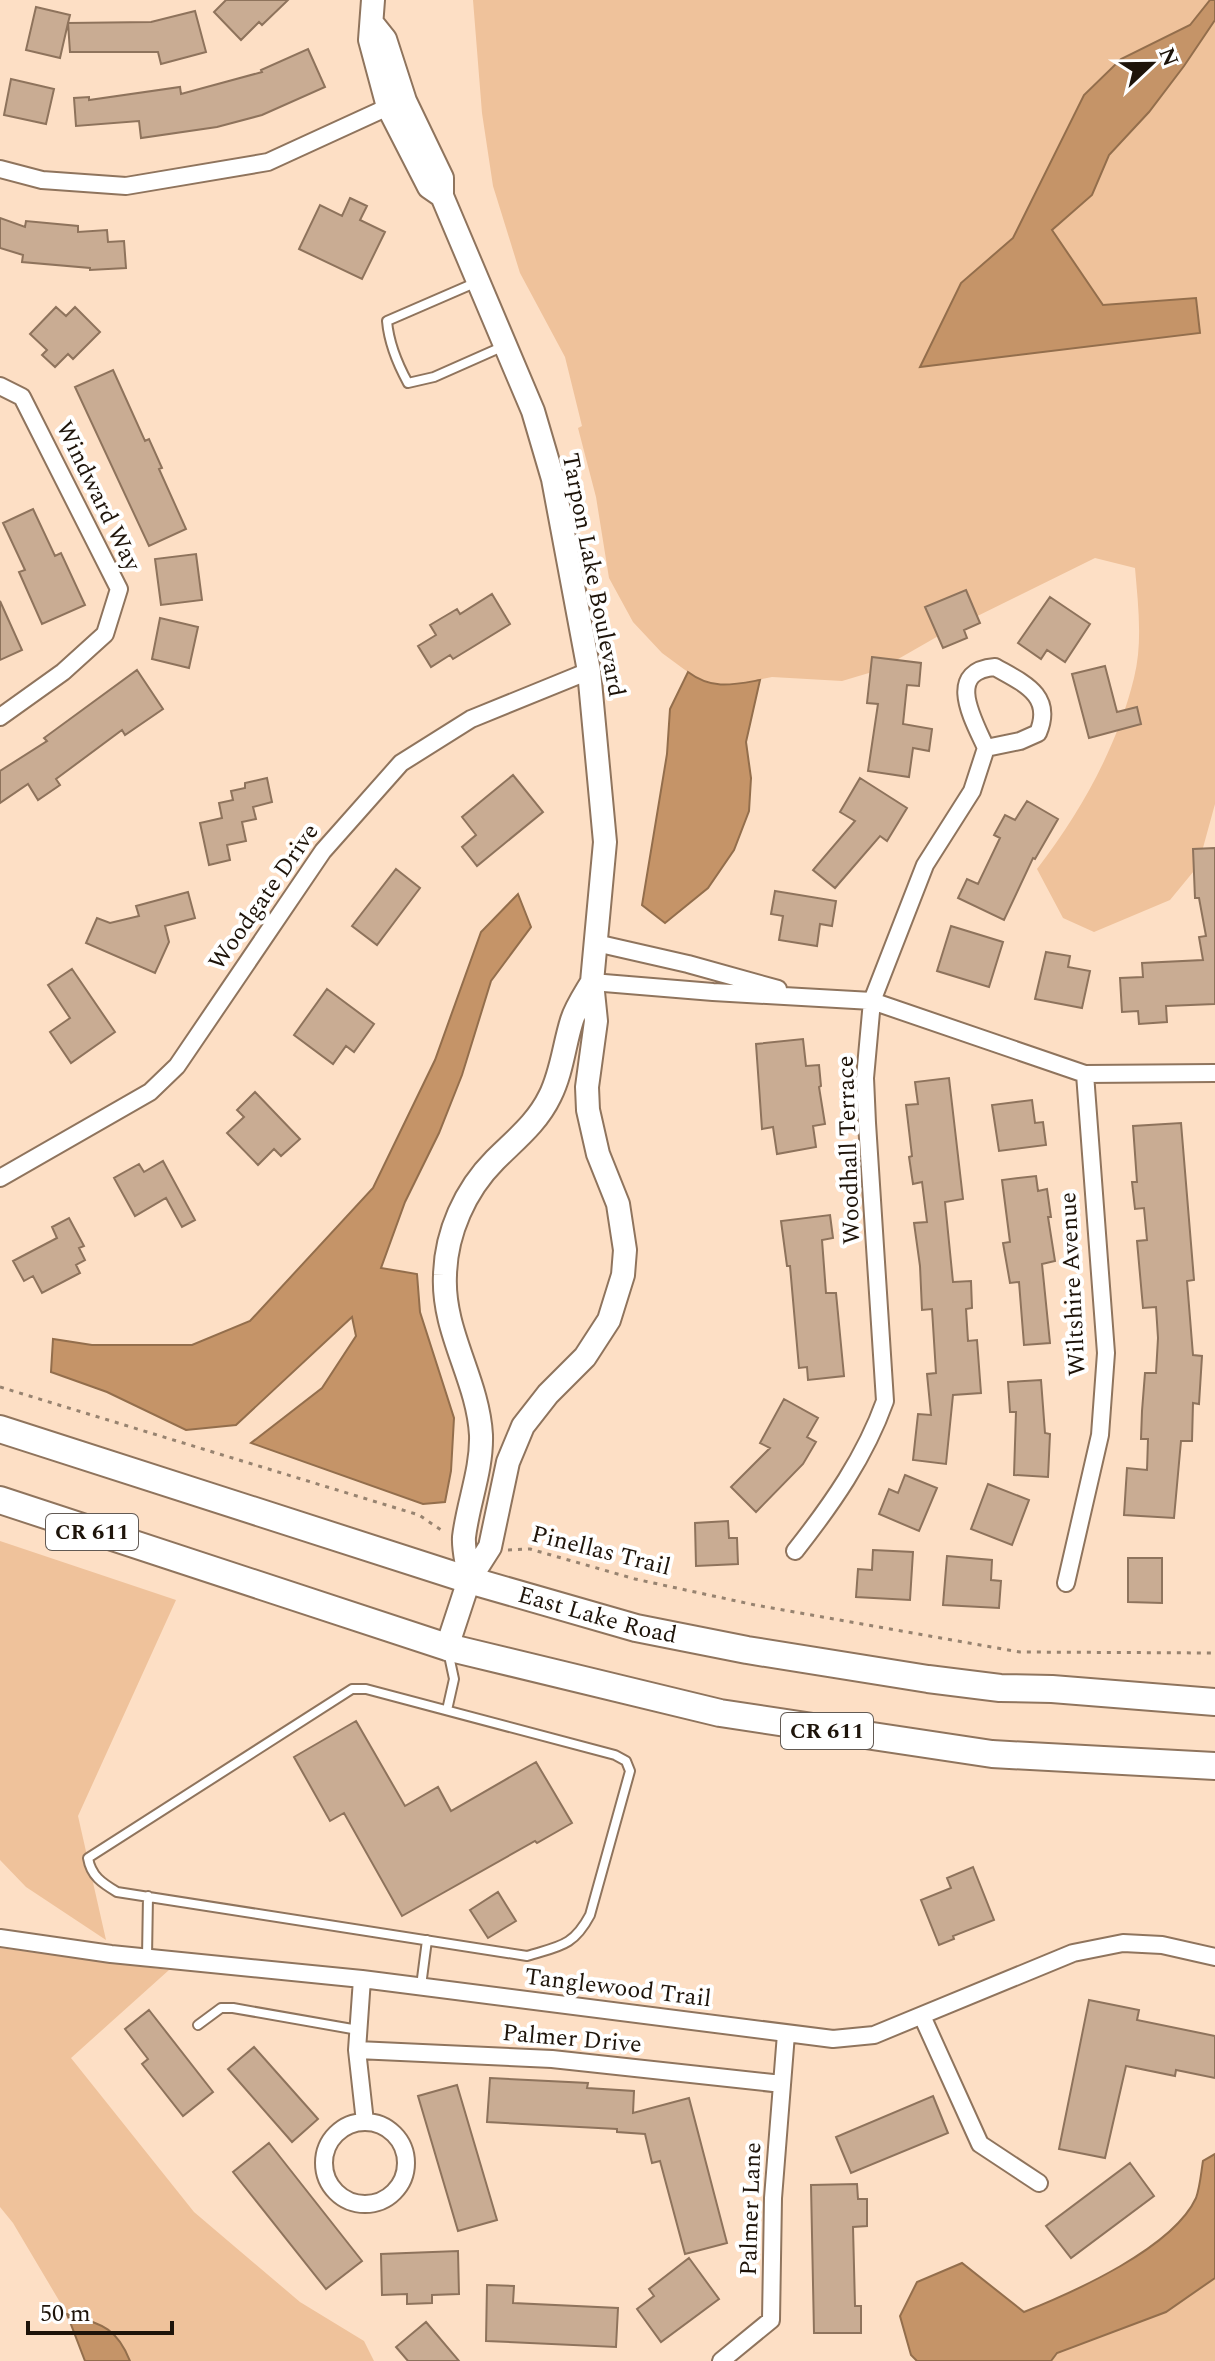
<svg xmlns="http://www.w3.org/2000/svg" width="1215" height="2361" font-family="Spectral,serif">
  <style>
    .green { fill: #efc29b }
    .water { fill: #c59468; stroke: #936e4c; stroke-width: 2 }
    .building { fill: #c9ac93; stroke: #8e735c; stroke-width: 2 }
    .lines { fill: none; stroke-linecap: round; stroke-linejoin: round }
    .lane-casing { stroke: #8f745d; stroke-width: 12 }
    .street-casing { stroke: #8f745d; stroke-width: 20 }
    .secondary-casing { stroke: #8f745d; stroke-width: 26 }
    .primary-casing { stroke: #8f745d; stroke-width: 30 }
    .path { stroke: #978370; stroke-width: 3; stroke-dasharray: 4 6; stroke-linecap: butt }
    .lane { stroke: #fff; stroke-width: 8 }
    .street { stroke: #fff; stroke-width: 16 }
    .secondary { stroke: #fff; stroke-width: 22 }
    .primary { stroke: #fff; stroke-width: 26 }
    .labels { text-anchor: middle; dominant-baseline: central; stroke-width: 8; stroke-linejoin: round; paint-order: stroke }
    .shield { fill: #fff; stroke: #625a54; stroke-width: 2 }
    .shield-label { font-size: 22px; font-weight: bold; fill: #1e140a }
    .street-label { font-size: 24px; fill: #1e140a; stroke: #fff }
  </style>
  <rect width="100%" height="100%" fill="#fddfc5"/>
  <path class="green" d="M473,0H1210L1190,25L1121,59L1084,95L1013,238L961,283L921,366L1196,298L1103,305L1051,230L1092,195L1109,155L1149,112L1184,66L1215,20V804L1198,866L1170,900L1094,932L1063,918L1037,869C1080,813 1117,748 1134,678C1143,642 1138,604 1135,568L1095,558L947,631L879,670L842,681L772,677L723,687L700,681L662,653L633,622L609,578L596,497L578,428L582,426L565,357L520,273L493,186L482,113Z
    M0,1541L176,1600L78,1816L106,1940L26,1887L0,1860Z
    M0,1948L169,1970L71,2058L194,2212L300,2302L364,2341L374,2361H130C116,2326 100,2324 67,2314L13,2223L0,2207Z
    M1215,2278V2361H1051L1057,2353L1166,2312Z"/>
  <path class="water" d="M1210,0H1215V20L1184,66L1149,112L1109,155L1092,195L1052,230L1103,305L1196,298L1200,333L920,367L961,283L1013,238L1084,95L1121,59L1190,25Z
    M688,672C712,690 732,685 760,680L746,742L751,778L749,811L734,850L708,888L665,923L642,905L667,754L670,709Z
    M518,894L531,927L491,981L462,1075L439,1133L405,1202L381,1268L417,1274L420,1312L454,1418L451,1471L445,1502L423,1504L251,1443L322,1388L356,1336L352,1317L236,1425L186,1430L107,1392L51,1372L53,1339L92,1345H192L250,1321L373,1188L435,1060L481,932Z
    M1215,2154V2278L1166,2312L1057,2353L1051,2361H917L911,2355L900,2316L917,2282L962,2263L1024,2312C1074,2292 1173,2248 1196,2198C1200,2187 1201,2173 1203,2161Z
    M67,2314C100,2324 116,2326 130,2361H85Z"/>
  <path class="building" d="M226,0H288L262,25L259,22L241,40L214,12Z
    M36,7L70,15L68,23L151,22L195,11L206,52L161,64L158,52H70L68,23L60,58L26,50Z
    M308,49L325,87L262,115L217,127L141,138L139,121L76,126L74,98L89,97V100L180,87L181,94L262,72L261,70Z
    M11,79L54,89L46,124L4,115Z
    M350,198L367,206L360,220L385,232L362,279L299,249L320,205L342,216Z
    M0,218L25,227L26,221L78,226V232L107,230L108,242L124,241L126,268L90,270V268L22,262L23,255L0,248Z
    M56,307L66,316L75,307L100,332L73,359L68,354L55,367L42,355L47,350L30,334Z
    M113,370L145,441L149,439L162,468L159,469L186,529L149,546L75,387Z
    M33,509L55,556L61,553L85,605L42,624L19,572L25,570L3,523Z
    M196,554L202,600L161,605L155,559Z
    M966,590L980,623L964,630L967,638L943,648L925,607Z
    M492,594L510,624L453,659L450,655L431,667L418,646L436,635L430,625L457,609L460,614Z
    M1050,597L1090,624L1065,662L1047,650L1041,659L1018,643Z
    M0,601L22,650L0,660Z
    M160,618L198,627L189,668L152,659Z
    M872,657L921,663L919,686L907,685L903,724L932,729L929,751L913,748L909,777L868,771L878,704L867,703Z
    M1105,666L1117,712L1137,707L1141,724L1089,738L1072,674Z
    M137,670L163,709L125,735L122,730L56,779L60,785L38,800L28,784L0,803V771L47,741L44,738Z
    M513,775L543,812L477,866L462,847L476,835L462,817Z
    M267,778L272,802L253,807L256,819L242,822L246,841L227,845L230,860L209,865L200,823L222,818L219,803L233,800L231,791L245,788V783Z
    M860,778L907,808L887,841L880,836L835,888L813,870L855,821L840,812Z
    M1027,801L1058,819L1035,859L1033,858L1004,920L958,898L967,879L978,884L1000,838L994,835L1005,815L1015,820Z
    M1215,848V1004L1166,1006L1167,1022L1139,1024L1138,1011L1122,1012L1120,978L1143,977L1142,963L1203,960L1199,937L1206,936L1199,898H1195L1193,849Z
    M396,869L420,888L377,945L352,926Z
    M775,891L836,901L832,926L820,924L817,946L779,940L783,916L771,914Z
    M188,892L195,918L165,926L169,942L155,973L86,943L97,918L110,923L139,916L136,906Z
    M951,926L1003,942L989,987L937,971Z
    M1046,952L1070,956L1068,967L1090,971L1082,1008L1035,999Z
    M72,969L115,1032L71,1063L50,1032L70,1018L48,985Z
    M327,989L374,1024L354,1052L346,1046L333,1064L294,1035Z
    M803,1039L806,1066L819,1065L821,1086L819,1087L825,1124L813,1126L816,1147L777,1154L773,1127L762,1129L756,1044Z
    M949,1078L963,1199L945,1202L953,1282L971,1281L972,1308L966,1309L968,1341L977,1340L981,1393L953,1395L946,1464L913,1460L918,1414L931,1415L927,1374L936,1373L932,1309L922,1310L920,1266L914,1223L927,1222L922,1182L913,1184L909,1157L912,1156L906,1105L918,1104L915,1082Z
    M255,1092L300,1139L281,1156L274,1149L258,1165L227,1133L244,1117L237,1110Z
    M1032,1100L1035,1123L1043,1122L1046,1145L999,1151L992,1105Z
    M1181,1123L1194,1280L1187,1281L1193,1355L1202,1356L1199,1404L1193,1403L1192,1441H1181L1174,1518L1124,1515L1127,1468L1147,1470L1148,1439H1141L1142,1411L1145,1373H1156L1158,1338L1156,1307L1143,1308L1137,1241L1147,1240L1144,1208L1135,1209L1132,1182H1137L1133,1126Z
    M163,1161L195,1220L182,1227L166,1198L135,1216L114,1178L139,1164L144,1172Z
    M1036,1176L1038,1191L1047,1189L1051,1217H1048L1055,1261L1042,1264L1050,1343L1024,1345L1019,1282L1010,1283L1003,1243L1010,1242L1002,1180Z
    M830,1215L833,1238L822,1240L826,1293H836L844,1376L808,1380L807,1367L799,1368L790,1266H787L781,1221Z
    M69,1218L84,1246L79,1248L85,1260L76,1265L80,1273L42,1293L33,1276L24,1281L13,1261L57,1238L52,1227Z
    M1041,1380L1045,1433L1050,1434L1048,1477L1014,1475L1016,1412H1010L1008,1382Z
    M784,1399L818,1418L807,1437L816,1442L803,1464L756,1512L731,1487L770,1448L760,1443Z
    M905,1475L937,1488L919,1531L879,1514L889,1489L898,1493Z
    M988,1484L1029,1500L1012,1545L971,1529Z
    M728,1521L729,1538H737L738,1564L696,1566L695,1523Z
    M873,1550L913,1552L910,1600L856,1597L858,1569L872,1570Z
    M947,1556L992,1560L991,1580L1001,1581L999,1608L943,1605Z
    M1128,1558H1162V1603L1128,1602Z
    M356,1721L405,1806L438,1787L451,1811L536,1762L572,1823L537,1843L535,1841L402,1916L344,1813L330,1821L294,1757Z
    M973,1867L994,1920L953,1936L954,1939L939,1945L921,1900L951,1888L947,1878Z
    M498,1892L516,1921L488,1938L470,1910Z
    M1089,2000L1139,2010L1137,2020L1215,2036V2078L1176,2070L1175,2076L1126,2066L1105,2158L1059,2149Z
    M149,2010L213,2092L183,2116L142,2064L148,2059L125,2029Z
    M254,2047L318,2119L292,2142L228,2069Z
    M490,2078L588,2083L587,2088L634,2091L633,2113L689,2098L727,2243L685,2254L660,2161L652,2163L645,2134L617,2132V2129L487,2122Z
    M457,2085L497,2220L458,2231L418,2096Z
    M933,2096L948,2133L851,2173L836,2137Z
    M269,2143L362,2261L326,2289L233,2172Z
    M1130,2163L1154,2196L1071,2258L1046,2226Z
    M857,2184L858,2199H867V2226L853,2227L855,2306H861V2333H814L811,2185Z
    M458,2251L459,2294L432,2295V2303L407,2304V2294L382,2295L381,2254Z
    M689,2258L719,2299L661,2342L637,2309L654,2296L649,2289Z
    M487,2285L514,2286L513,2303L618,2308L616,2347L486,2341Z
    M426,2322L459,2361H408L396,2347Z"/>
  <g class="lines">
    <g class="lane-casing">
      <path id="lane" d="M477,282L387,321C389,344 397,363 408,383L434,377L504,346
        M352,1689H366L615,1755L626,1761L630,1771L590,1915C573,1947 559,1946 527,1956L117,1892C102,1883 91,1876 88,1858Z
        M447,1710L454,1679L448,1651
        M147,1957L148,1896
        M421,1986L427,1940
        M198,2025L221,2008H233L358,2030"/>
    </g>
    <g class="street-casing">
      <path id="street" d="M0,169L42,180L126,186L268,162L388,107
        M0,386L22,397L119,589L105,634L63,672L0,717
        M995,667C1023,683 1054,695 1038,733L1020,741L986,748C974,721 944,671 995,667Z
        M596,943L688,964L778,989
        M592,982L713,992L872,1001L1085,1074L1215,1073
        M0,1178L150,1092L177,1066L323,851L401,763L471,719L589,671
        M795,1551C832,1504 865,1457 885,1401L867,1123L865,1078L872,1001L925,865L972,791L986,748
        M1066,1583L1100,1435L1106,1353L1085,1074
        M0,1938L111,1954L362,1979L833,2039L874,2035L1073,1953L1123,1943L1162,1945L1215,1957
        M362,1979L357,2050L365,2122
        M922,2016L980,2144L1039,2183
        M357,2050L552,2059L782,2084
        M324 2163a41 41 0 1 1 82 0a41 41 0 1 1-82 0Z
        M721,2361L771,2320L773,2198L786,2034"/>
    </g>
    <g class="secondary-casing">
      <path id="secondary" d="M373,0L370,40L388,107L429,187L442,196
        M373,24L385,39L405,101L442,178V196L533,411L553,479L589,671L605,842L592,982L596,1021L587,1087L588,1110L598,1154L618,1204L625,1250L623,1275L609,1320L585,1357L548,1394L523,1426L508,1462L490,1547L469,1580L447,1647
        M469,1580C468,1566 463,1550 464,1537C468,1503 482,1470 481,1435C478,1379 442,1332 445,1275C446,1233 465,1190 495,1160C516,1139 537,1123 550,1096C562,1072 564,1045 572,1020C576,1007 585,994 592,982"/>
    </g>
    <g class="primary-casing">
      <g id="primary">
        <path id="s1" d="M0,1429L469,1580L636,1628L747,1650L928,1679L1000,1688L1052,1689L1215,1702"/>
        <path d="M0,1500L447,1647L720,1713L992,1754L1215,1766"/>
      </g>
    </g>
    <path class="path" d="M0,1387L419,1515L444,1532
      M508,1550L530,1549L635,1579L755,1605L1020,1652L1215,1653"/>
    <use href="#lane" class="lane"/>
    <use href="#street" class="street"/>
    <use href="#secondary" class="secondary"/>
    <use href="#primary" class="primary"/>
  </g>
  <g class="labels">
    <g class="shield">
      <rect x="46" y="1514" width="92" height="36" rx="6"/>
      <rect x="781" y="1713" width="92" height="36" rx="6"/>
    </g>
    <g class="shield-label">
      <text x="92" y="1532">CR 611</text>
      <text x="827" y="1731">CR 611</text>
    </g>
    <g class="street-label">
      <text transform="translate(98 496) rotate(64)">Windward Way</text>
      <text transform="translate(593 575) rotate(79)">Tarpon Lake Boulevard</text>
      <text transform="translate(264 897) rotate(-55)">Woodgate Drive</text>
      <text transform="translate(849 1150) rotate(-92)">Woodhall Terrace</text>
      <text transform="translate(1073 1284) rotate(-93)">Wiltshire Avenue</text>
      <text transform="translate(601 1551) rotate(14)">Pinellas Trail</text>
      <text stroke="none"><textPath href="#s1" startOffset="626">East Lake Road</textPath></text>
      <text transform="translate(618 1988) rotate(7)">Tanglewood Trail</text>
      <text transform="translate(572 2039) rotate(5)">Palmer Drive</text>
      <text transform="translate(751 2209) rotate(-88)">Palmer Lane</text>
    </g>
  </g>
  <g transform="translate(1151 64) rotate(68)" stroke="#ffffff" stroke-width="6" paint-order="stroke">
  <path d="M0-6L14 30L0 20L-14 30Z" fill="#1e140a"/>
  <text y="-12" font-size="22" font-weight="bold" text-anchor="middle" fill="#1e140a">N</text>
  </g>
  <path d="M28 2321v12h144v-12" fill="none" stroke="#1e140a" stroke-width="4"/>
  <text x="40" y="2321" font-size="24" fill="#1e140a" stroke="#ffffff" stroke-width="6" paint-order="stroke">50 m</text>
</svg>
